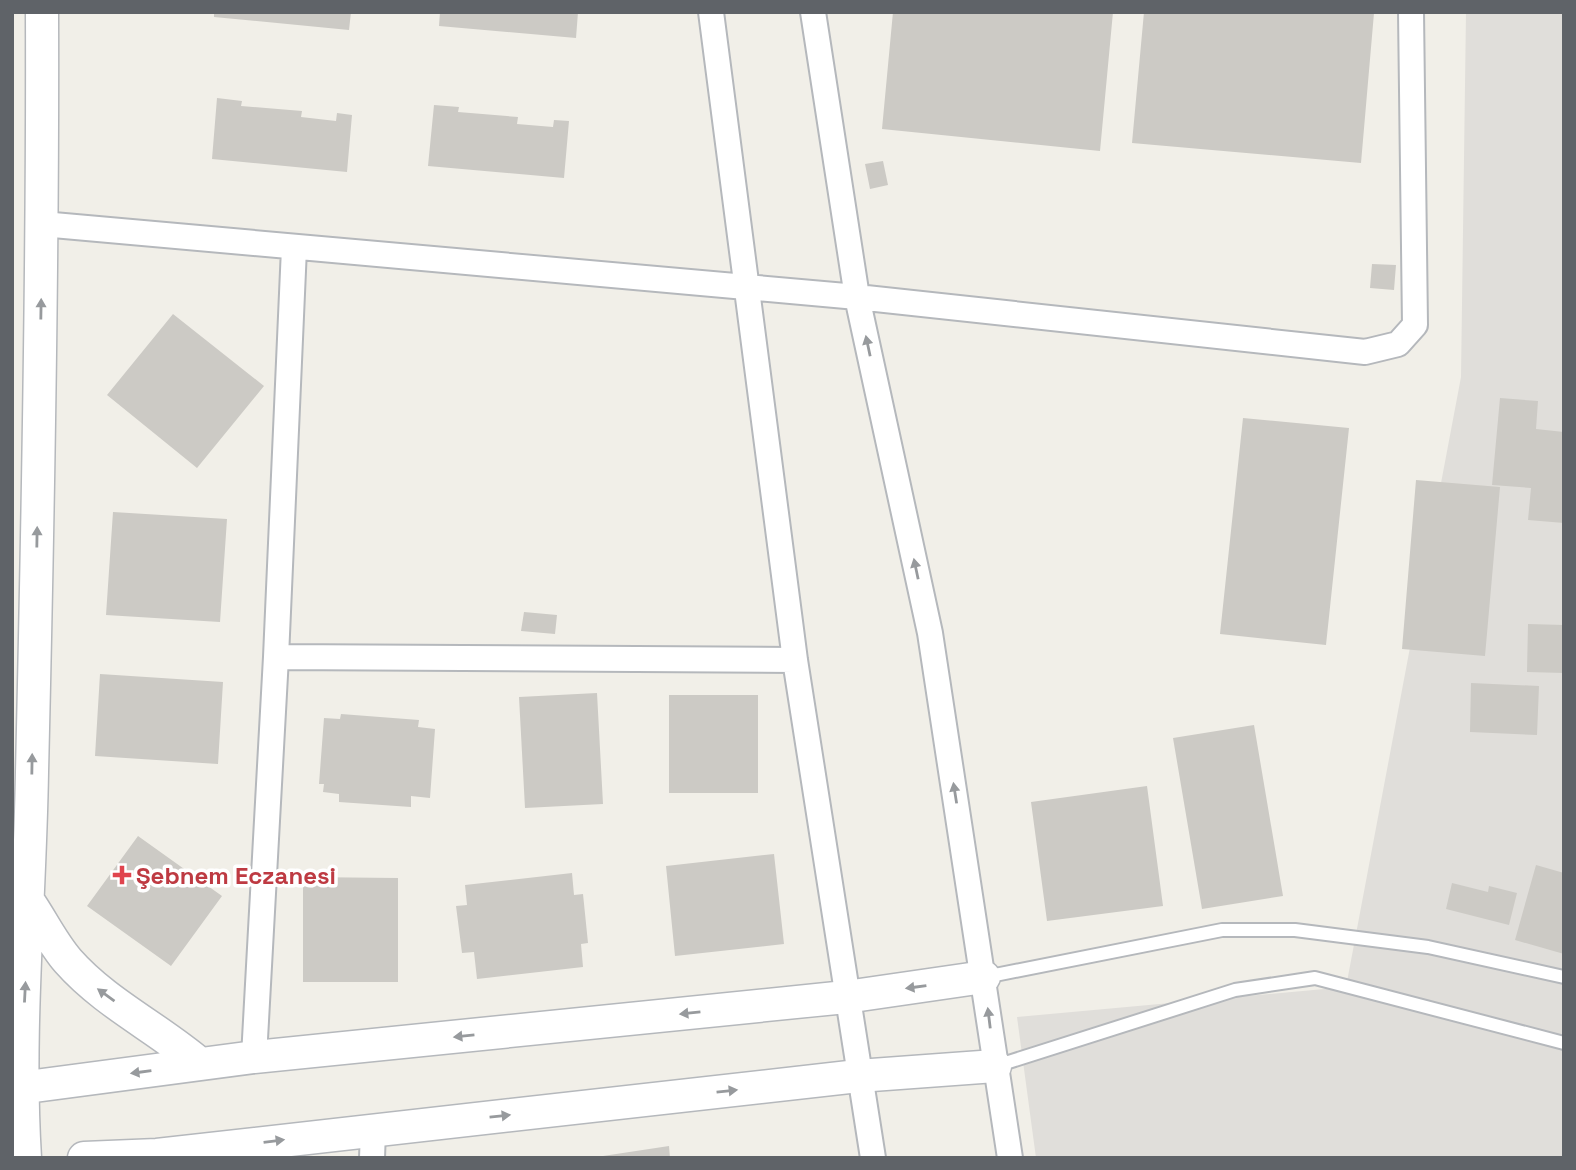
<svg xmlns="http://www.w3.org/2000/svg" width="1576" height="1170" font-family="'Space Grotesk',sans-serif">
  <style>
    .industrial { fill: #e0deda }
    .building { fill: #cccac5 }
    .lines { fill: none; stroke-linecap: round; stroke-linejoin: round }
    .service-casing { stroke: #b5b8bc; stroke-width: 16 }
    .minor-casing { stroke: #b5b8bc; stroke-width: 28 }
    .tertiary-casing { stroke: #b5b8bc; stroke-width: 35 }
    .service { stroke: #fff; stroke-width: 12 }
    .minor { stroke: #fff; stroke-width: 24 }
    .tertiary { stroke: #fff; stroke-width: 32 }
    .oneway { fill: #979a9d }
    .health-dot { fill: #e0444e; stroke: #fff; stroke-width: 2.5 }
    .labels { text-anchor: middle; dominant-baseline: central; stroke-width: 7; stroke-linejoin: round; paint-order: stroke }
    .health-label { font-size: 24px; font-weight: bold; fill: #be3a42; stroke: #fff; text-anchor: start }
  </style>
  <rect width="100%" height="100%" fill="#f1efe8"/>
  <path class="industrial" d="M1466,12H1564V1158H1036L1017,1017L1346,987L1461,377Z"/>
  <path class="building" d="M214,12H351L349,30L214,17Z
    M440,12H578L576,38L439,26Z
    M893,12H1113L1100,151L882,129Z
    M1144,12L1374,13L1361,163L1132,143Z
    M217,98L242,101L241,106L302,111L301,117L336,121L337,113L352,115L347,172L212,159Z
    M434,105L459,107L458,112L518,117L517,124L553,127L554,120L569,121L564,178L428,166Z
    M883,161L888,185L870,189L865,164Z
    M1372,264L1396,265L1394,290L1370,288Z
    M173,314L264,386L197,468L107,395Z
    M1500,398L1538,401L1536,429L1564,432V523L1528,520L1531,488L1492,485Z
    M1243,418L1349,428L1326,645L1220,634Z
    M1416,480L1500,487L1485,656L1402,649Z
    M113,512L227,519L220,622L106,615Z
    M524,612L557,615L555,634L521,631Z
    M1528,624L1564,625V673L1527,672Z
    M100,674L223,682L218,764L95,756Z
    M1471,683L1539,686L1537,735L1470,732Z
    M597,693L603,804L525,808L519,697Z
    M669,695H758V793H669Z
    M341,714L419,720L418,727L435,729L430,798L411,796V807L339,802V794L323,792L324,784H319L324,718L340,719Z
    M1254,725L1283,896L1202,909L1173,738Z
    M1147,786L1163,906L1047,921L1031,802Z
    M138,836L222,896L171,966L87,906Z
    M774,854L784,944L675,956L666,866Z
    M1536,865L1564,873V954L1515,940Z
    M572,873L574,895L583,894L588,943L581,944L583,967L477,979L474,952L462,953L456,906L467,905L465,885Z
    M303,877L398,878V982H303Z
    M1452,883L1488,892L1489,886L1517,893L1509,925L1446,909Z
    M669,1146L670,1158H603V1156Z"/>
  <g class="lines">
    <g class="service-casing">
      <path id="service" d="M985,977L1222,930H1295L1428,947L1564,977
        M996,1066L1235,990L1315,978L1564,1043"/>
    </g>
    <g class="minor-casing">
      <path id="minor" d="M711,12L795,660L873,1158
        M813,12L857,297L930,633L1010,1158
        M42,224L857,297L1365,352L1398,344L1415,325L1411,12
        M276,657L795,660
        M254,1057L276,657L294,248
        M372,1158L373,1130"/>
    </g>
    <g class="tertiary-casing">
      <path id="tertiary" d="M29,902C42,921 53,944 68,961C105,1003 158,1028 200,1064
        M12,1089L254,1057L846,997L984,977
        M25,1158C17,1030 30,900 32,772C38,519 43,266 42,12
        M84,1158L157,1155L858,1076L995,1066"/>
    </g>
    <use href="#service" class="service"/>
    <use href="#minor" class="minor"/>
    <use href="#tertiary" class="tertiary"/>
  </g>
  <defs><path id="oneway-solid" d="M-6-.8H1V-3.2L6.5 0L1 3.2V.8H-6Z" transform="scale(1.75)"/></defs>
  <g class="oneway">
    <use href="#oneway-solid" transform="translate(41 309) rotate(-89)"/>
    <use href="#oneway-solid" transform="translate(868 346) rotate(-102)"/>
    <use href="#oneway-solid" transform="translate(37 537) rotate(-89)"/>
    <use href="#oneway-solid" transform="translate(916 569) rotate(-102)"/>
    <use href="#oneway-solid" transform="translate(32 764) rotate(-89)"/>
    <use href="#oneway-solid" transform="translate(955 793) rotate(-99)"/>
    <use href="#oneway-solid" transform="translate(916 987) rotate(172)"/>
    <use href="#oneway-solid" transform="translate(25 992) rotate(-87)"/>
    <use href="#oneway-solid" transform="translate(106 995) rotate(-144)"/>
    <use href="#oneway-solid" transform="translate(690 1013) rotate(174)"/>
    <use href="#oneway-solid" transform="translate(989 1018) rotate(-97)"/>
    <use href="#oneway-solid" transform="translate(464 1036) rotate(174)"/>
    <use href="#oneway-solid" transform="translate(141 1072) rotate(172)"/>
    <use href="#oneway-solid" transform="translate(727 1091) rotate(-6)"/>
    <use href="#oneway-solid" transform="translate(500 1116) rotate(-6)"/>
    <use href="#oneway-solid" transform="translate(274 1141) rotate(-7)"/>
  </g>
  <path class="health-dot" d="M118.5 864.5h7v7h7v7h-7v7h-7v-7h-7v-7h7z"/>
  <g class="labels">
    <g class="health-label">
      <text x="136" y="875">Şebnem Eczanesi</text>
    </g>
  </g>
  <rect width="1576" height="1170" fill="none" stroke="#5f6368" stroke-width="28"/>
</svg>
